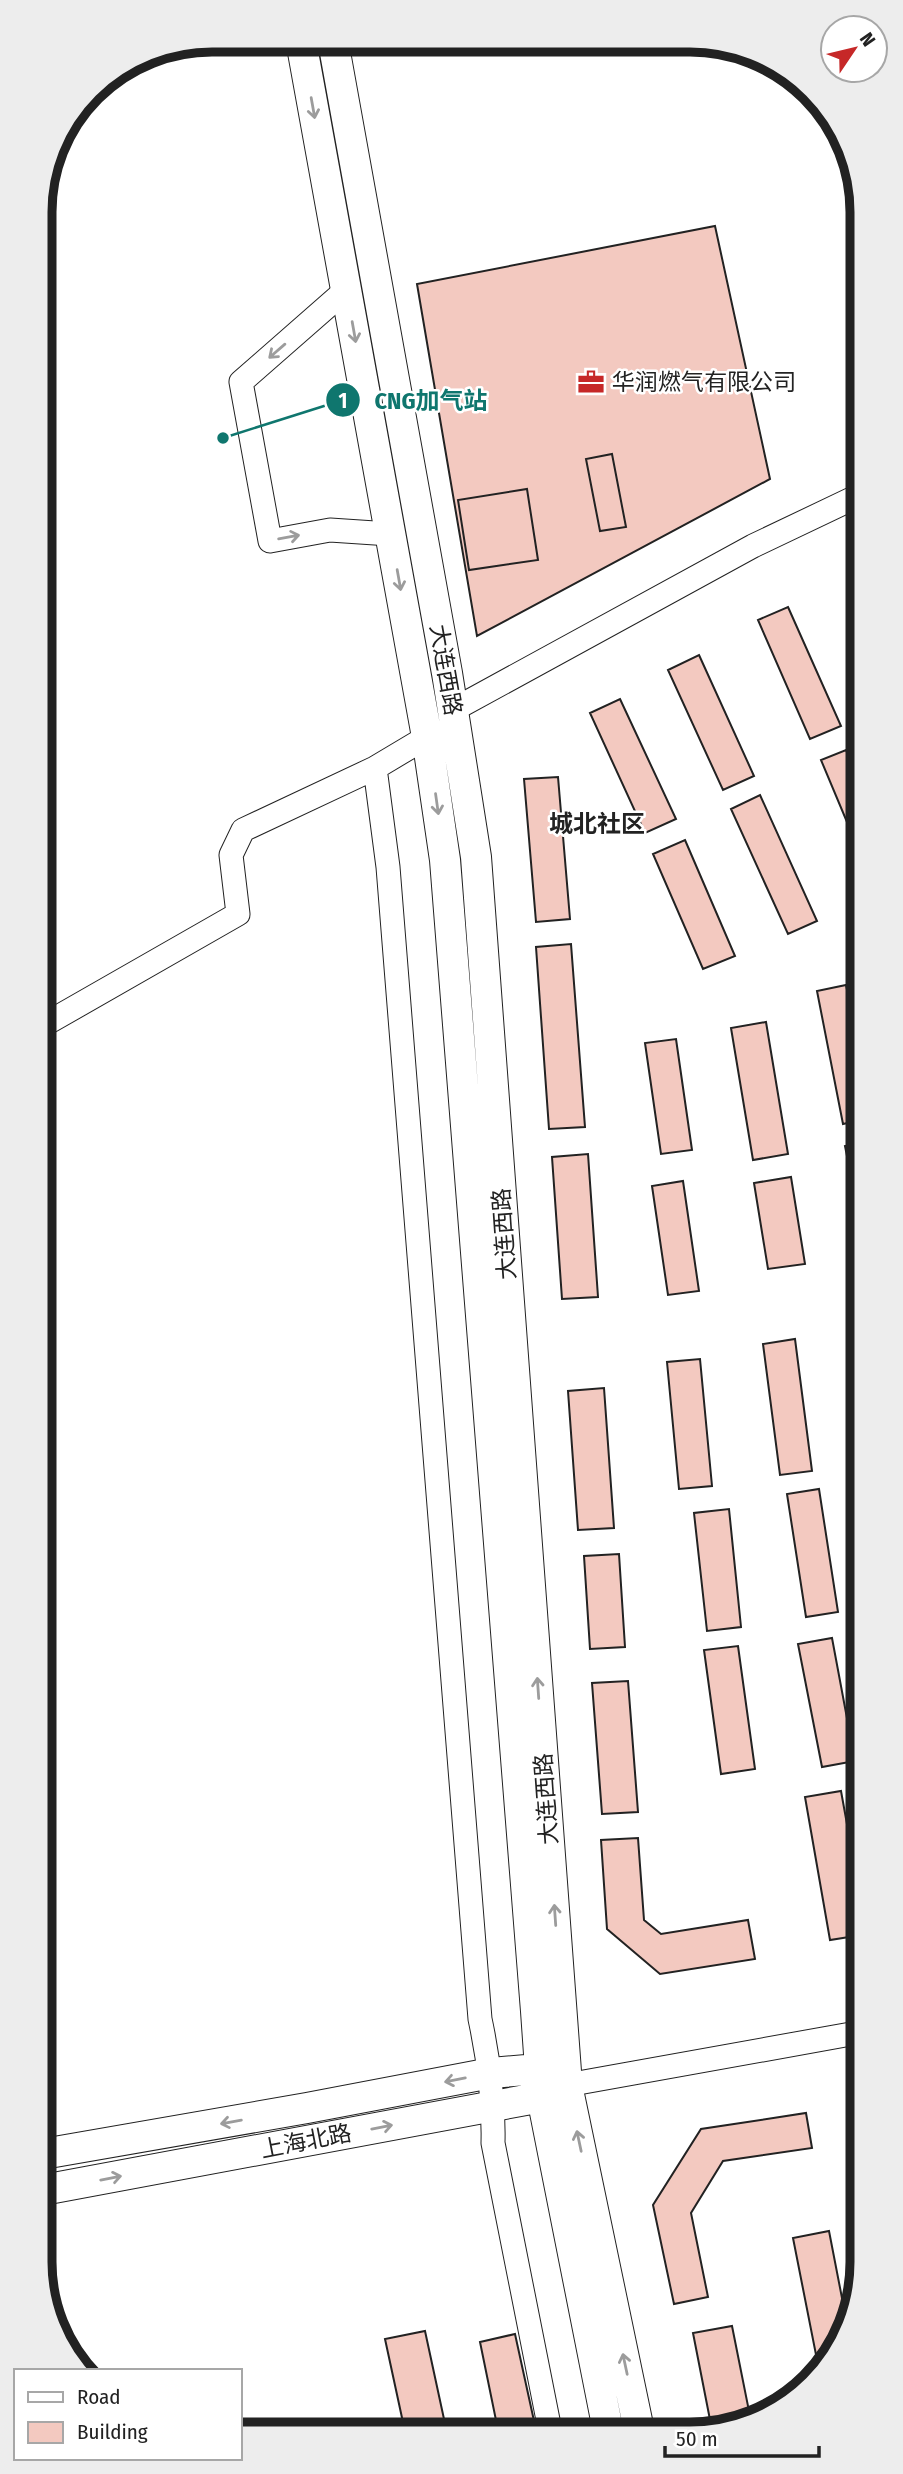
<svg xmlns="http://www.w3.org/2000/svg" width="903" height="2474" font-family="'Fira Sans Condensed','Noto Sans SC',sans-serif">
  <style>
    .building { fill: #f3c9c0; stroke: #222; stroke-width: 2 }
    .lines { fill: none; stroke-linecap: round; stroke-linejoin: round }
    .minor-casing { stroke: #222; stroke-width: 25 }
    .major-casing { stroke: #222; stroke-width: 32 }
    .minor { stroke: #fff; stroke-width: 23 }
    .major { stroke: #fff; stroke-width: 30 }
    .oneway { stroke: #9c9c9c }
    .labels { text-anchor: middle; dominant-baseline: central; stroke-width: 5; stroke-linejoin: round; paint-order: stroke }
    .poi-label { font-size: 23px; fill: #222; stroke: #fff; text-anchor: start }
    .street-label { font-size: 23px; fill: #222; stroke: #fff }
    .neighbourhood-label { font-size: 24px; font-weight: bold; fill: #222; stroke: #fff }
    .rim { fill: none; stroke: #222; stroke-width: 9 }
    .leader { fill: none; stroke: #0f766e; stroke-width: 2.5 }
    .callout-dot { fill: #0f766e; stroke: #fff; stroke-width: 2.5 }
    .mark-label { font-size: 21px; text-anchor: middle; font-weight: bold; fill: #fff }
    .callout-label { font-size: 24px; text-anchor: middle; font-weight: bold; fill: #0f766e; stroke: #fff; stroke-width: 5; stroke-linejoin: round; paint-order: stroke }
  </style>
  <rect width="100%" height="100%" fill="#fff"/>
  <path class="building" d="M715,226L770,479L477,636L417,284Z
    M612,454L626,527L600,531L586,459Z
    M527,489L538,560L469,570L458,500Z
    M788,607L841,726L810,739L758,620Z
    M699,655L754,776L723,790L668,670Z
    M620,699L676,819L645,833L590,713Z
    M846,750L860,784V853L821,760Z
    M558,777L570,919L536,922L524,779Z
    M760,795L817,921L788,934L731,809Z
    M685,840L735,956L703,969L653,854Z
    M571,944L585,1127L549,1129L536,947Z
    M846,985L861,1057V1120L843,1124L817,991Z
    M766,1022L788,1154L753,1160L731,1028Z
    M676,1039L692,1150L661,1154L645,1043Z
    M861,1143V1227L845,1146Z
    M588,1154L598,1297L562,1299L552,1157Z
    M791,1177L805,1264L768,1269L754,1183Z
    M683,1181L699,1291L668,1295L652,1186Z
    M861,1323V1371L855,1324Z
    M795,1339L812,1471L780,1475L763,1344Z
    M700,1359L712,1486L679,1489L667,1362Z
    M604,1388L614,1528L578,1530L568,1391Z
    M819,1489L838,1612L806,1617L787,1494Z
    M729,1509L741,1627L707,1631L694,1513Z
    M619,1554L625,1647L590,1649L584,1556Z
    M832,1638L855,1761L822,1767L798,1644Z
    M738,1646L755,1769L721,1774L704,1650Z
    M628,1681L638,1812L602,1814L592,1683Z
    M841,1791L862,1907V1935L830,1940L805,1797Z
    M638,1838L644,1920L661,1934L748,1920L755,1959L660,1974L607,1929L601,1840Z
    M806,2113L812,2148L723,2161L691,2213L708,2297L674,2304L653,2205L701,2129Z
    M829,2231L848,2329L820,2375L793,2238Z
    M732,2326L751,2421L725,2430H712L693,2333Z
    M425,2331L444,2419L404,2427L385,2339Z
    M515,2334L536,2430H498L480,2342Z"/>
  <g class="lines">
    <g class="minor-casing">
      <path id="minor" d="M346,290L241,382L270,541L330,530L390,534
        M453,710L753,546L860,495
        M427,737L375,768L388,867L480,2019C489,2061 494,2100 493,2143L550,2430
        M42,1026L238,914L231,855L243,830L375,768
        M567,2085L862,2032"/>
    </g>
    <g class="major-casing">
      <path id="major" d="M301,41L427,737L445,860L536,2011L542,2097L608,2430
        M333,41L447,673L476,857L567,2085L639,2430
        M43,2154L307,2108L491,2073L538,2069L554,2078
        M43,2190L542,2097L558,2089"/>
    </g>
    <use href="#minor" class="minor"/>
    <use href="#major" class="major"/>
  </g>
  <defs><path id="oneway-shaft" d="M-6 0H5M1.5-3L5.5 0L1.5 3" fill="none" stroke-width="1.6" stroke-linecap="round" stroke-linejoin="round" transform="scale(1.75)"/></defs>
  <g class="oneway">
    <use href="#oneway-shaft" transform="translate(313 108) rotate(80)"/>
    <use href="#oneway-shaft" transform="translate(354 332) rotate(80)"/>
    <use href="#oneway-shaft" transform="translate(277 351) rotate(139)"/>
    <use href="#oneway-shaft" transform="translate(289 537) rotate(-10)"/>
    <use href="#oneway-shaft" transform="translate(399 580) rotate(80)"/>
    <use href="#oneway-shaft" transform="translate(437 804) rotate(82)"/>
    <use href="#oneway-shaft" transform="translate(538 1688) rotate(-94)"/>
    <use href="#oneway-shaft" transform="translate(555 1915) rotate(-94)"/>
    <use href="#oneway-shaft" transform="translate(455 2080) rotate(169)"/>
    <use href="#oneway-shaft" transform="translate(231 2122) rotate(170)"/>
    <use href="#oneway-shaft" transform="translate(382 2127) rotate(-11)"/>
    <use href="#oneway-shaft" transform="translate(579 2141) rotate(-102)"/>
    <use href="#oneway-shaft" transform="translate(111 2178) rotate(-11)"/>
    <use href="#oneway-shaft" transform="translate(625 2364) rotate(-102)"/>
  </g>
  <defs>
    <g id="office-bare" transform="scale(2.1)"><path d="M-6-3h4V-5.5h4V-3h4V5H-6ZM-1-4.5V-3h2v-1.5ZM-6 0V1H6V0Z" fill="#c62828" stroke="#fff" stroke-width="2.5" paint-order="stroke"/></g>
  </defs>
  <g fill-rule="evenodd">
    <use href="#office-bare" x="591" y="382"/>
  </g>
  <g class="labels">
    <g class="poi-label">
      <text x="612" y="382">华润燃气有限公司</text>
    </g>
    <g class="street-label">
      <text transform="translate(446 670) rotate(80)">大连西路</text>
      <text transform="translate(504 1234) rotate(-94)">大连西路</text>
      <text transform="translate(546 1799) rotate(-94)">大连西路</text>
      <text transform="translate(306 2141) rotate(-11)">上海北路</text>
    </g>
    <g class="neighbourhood-label">
      <text x="597" y="824">城北社区</text>
    </g>
  </g>
  <path d="M0 0H903V2474H0ZM212 52H690A160 160 0 0 1 850 212V2262A160 160 0 0 1 690 2422H212A160 160 0 0 1 52 2262V212A160 160 0 0 1 212 52Z" fill="#ededed" fill-rule="evenodd"/>
  <path class="rim" d="M212 52H690A160 160 0 0 1 850 212V2262A160 160 0 0 1 690 2422H212A160 160 0 0 1 52 2262V212A160 160 0 0 1 212 52Z"/>
  <path class="leader" d="M223 438L343 400"/>
  <g class="callout-dot">
    <circle cx="223" cy="438" r="7"/>
    <circle cx="343" cy="400" r="18"/>
  </g>
  <g class="mark-label">
    <text x="343" y="408">1</text>
  </g>
  <g class="callout-label">
    <text x="431" y="409">CNG加气站</text>
  </g>
  <rect x="14" y="2369" width="228" height="91" fill="#ffffff" stroke="#a7a7a7" stroke-width="2"/>
  <rect x="28" y="2392" width="35" height="10" fill="#ffffff" stroke="#a7a7a7" stroke-width="2"/>
  <text x="77" y="2404" font-size="21" fill="#222222">Road</text>
  <rect x="28" y="2422" width="35" height="21" fill="#f3c9c0" stroke="#a7a7a7" stroke-width="2"/>
  <text x="77" y="2439" font-size="21" fill="#222222">Building</text>
  <g transform="translate(854 49) rotate(55)"><circle r="33" fill="#ffffff" stroke="#a7a7a7" stroke-width="2"/>
  <path d="M0-5L12 26L0 18L-12 26Z" fill="#c62828"/>
  <text y="-10" font-size="19" font-weight="bold" text-anchor="middle" fill="#222222">N</text>
  </g>
  <path d="M665 2446v10h154v-10" fill="none" stroke="#222222" stroke-width="3.5"/>
  <text x="676" y="2446" font-size="21" fill="#222222" stroke="#ffffff" stroke-width="5" paint-order="stroke">50 m</text>
</svg>
